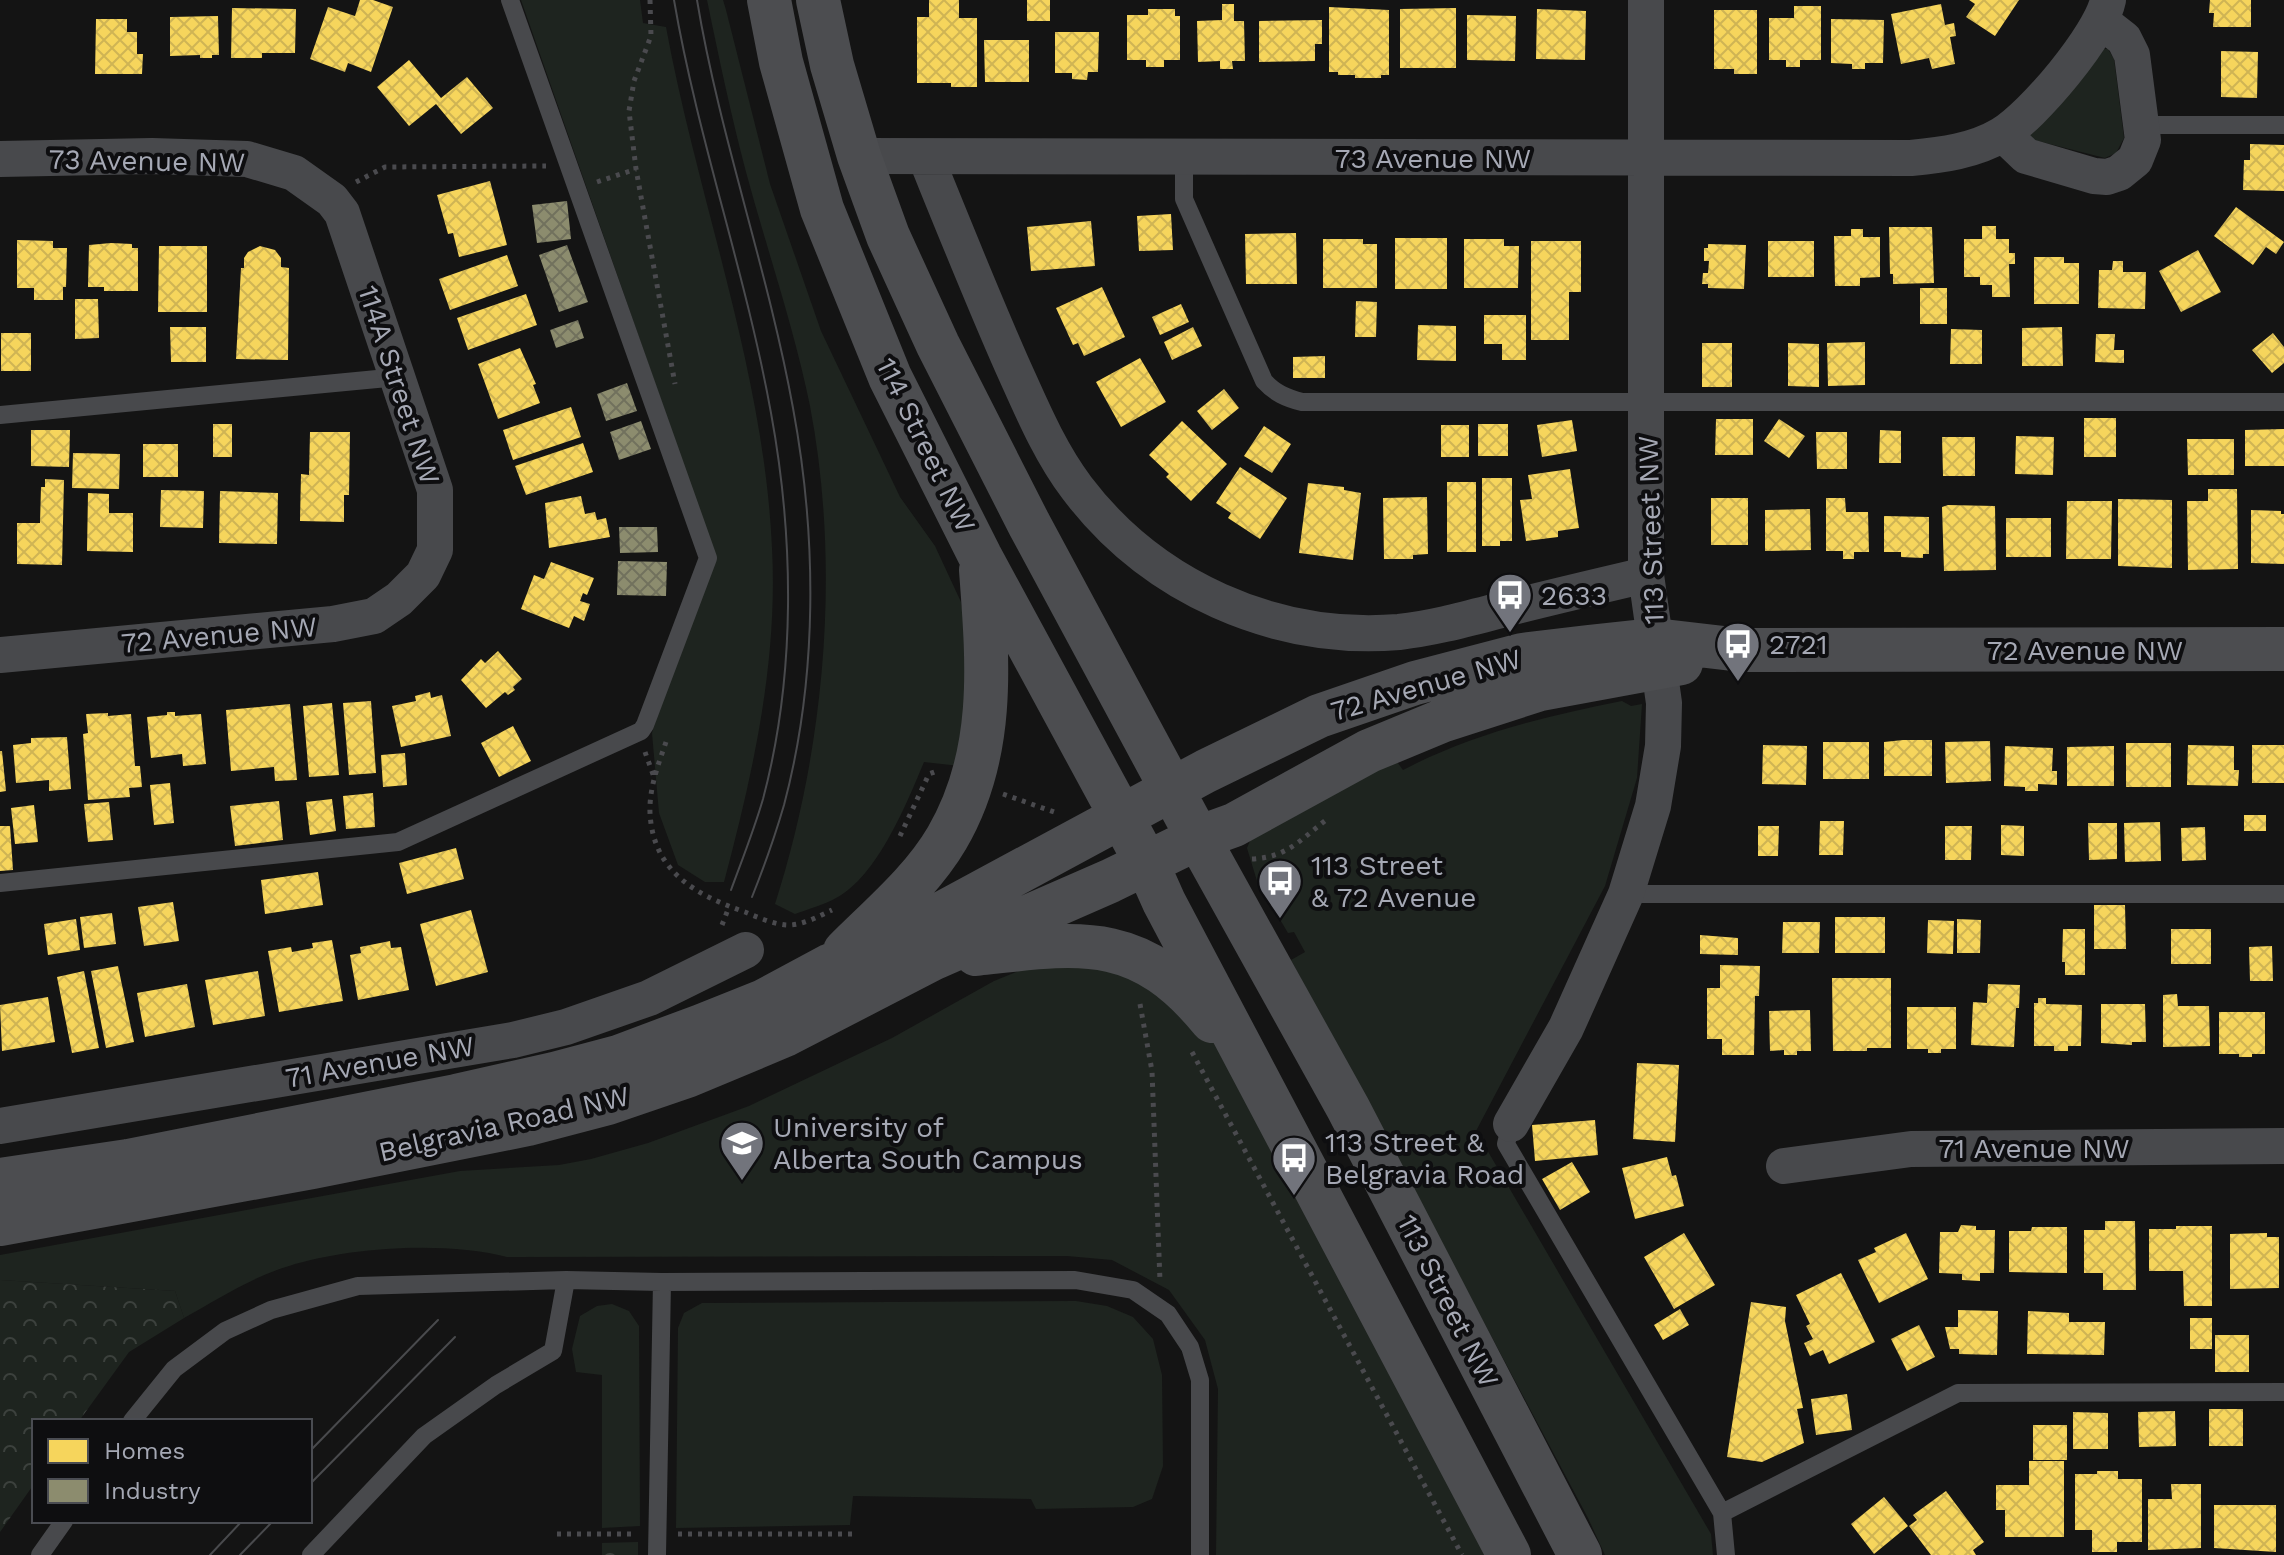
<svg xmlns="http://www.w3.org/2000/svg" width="2284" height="1555" font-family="'Work Sans',sans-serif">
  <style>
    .green { fill: #1e241f }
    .forest { fill: url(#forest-crowns) }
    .homes { fill: url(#homes-cross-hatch) }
    .industry { fill: url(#industry-cross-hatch) }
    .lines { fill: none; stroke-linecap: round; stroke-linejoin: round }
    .path { stroke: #4a4a4e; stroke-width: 5; stroke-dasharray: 4 6; stroke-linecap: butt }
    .lane { stroke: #48494c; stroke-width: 18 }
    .street { stroke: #48494c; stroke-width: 36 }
    .secondary { stroke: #4c4d50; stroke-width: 44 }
    .tram { stroke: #494a4d; stroke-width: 2 }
    .labels { text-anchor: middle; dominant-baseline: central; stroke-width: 8; stroke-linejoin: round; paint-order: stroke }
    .street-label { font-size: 28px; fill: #a5a8b4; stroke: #0e0e10 }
    .poi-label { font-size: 28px; fill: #a5a8b4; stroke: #0e0e10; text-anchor: start }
  </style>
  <defs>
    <pattern id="forest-crowns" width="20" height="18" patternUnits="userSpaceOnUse" patternTransform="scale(2)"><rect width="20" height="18" fill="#1e241f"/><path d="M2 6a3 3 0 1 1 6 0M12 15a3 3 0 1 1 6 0" fill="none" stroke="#3c413d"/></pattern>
    <pattern id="homes-cross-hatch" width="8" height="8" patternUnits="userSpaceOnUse" patternTransform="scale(2)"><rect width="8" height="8" fill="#f6d55c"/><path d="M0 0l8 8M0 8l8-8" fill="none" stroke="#cfb454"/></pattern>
    <pattern id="industry-cross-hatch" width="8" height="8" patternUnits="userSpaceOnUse" patternTransform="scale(2)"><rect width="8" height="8" fill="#8c8c6e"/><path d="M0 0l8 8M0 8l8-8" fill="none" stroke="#71715d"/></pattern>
  </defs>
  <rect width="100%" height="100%" fill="#141414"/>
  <path class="green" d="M521,0H640L643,23L666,27C698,201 764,370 772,548C778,662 753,773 724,882H705L678,865L659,813L652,733L711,543Z
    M707,0H723L726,10L770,184L821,331L900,497L935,546L961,602L973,678L960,766L924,762C907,803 877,877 836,898C824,905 808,909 795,914L775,904C825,748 841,568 810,406C794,327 767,250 746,172C731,115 719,58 707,0Z
    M2103,49H2108L2114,59L2124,138L2116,153L2105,158L2030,139L2027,131Z
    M1622,701L1631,706L1642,704L1637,778L1605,886L1476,1131L1711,1534L1713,1555H1605L1588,1518L1291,960L1305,952L1294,932L1288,933L1257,881L1247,848L1252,836L1392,755L1403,770C1472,734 1546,716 1622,701Z
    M1062,961L1133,971L1205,1024L1488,1555H1216L1218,1389L1205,1340L1169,1290L1112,1260L1067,1256L507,1257C445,1241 349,1247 289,1266C252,1277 218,1299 184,1318L175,1291L0,1280V1255L460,1171L559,1165L591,1159L648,1143L749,1106L892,1038L994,981L1026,968Z
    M1076,1301L1107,1306L1133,1317L1153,1339L1162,1375L1163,1466L1152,1499L1133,1507L1036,1509L1031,1499L853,1496L850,1525L676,1528L678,1328L684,1313L702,1303Z
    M612,1304L629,1311L639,1326L640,1526L602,1528V1375L576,1372L572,1349L580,1316L597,1306Z"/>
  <path class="forest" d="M0,1280L175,1291L184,1318L129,1352L79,1421H34V1484L0,1532Z
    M638,1542V1555H602V1543Z"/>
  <path class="homes" d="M360,0H373L393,7L371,72L348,63L345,72L310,59L328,7L355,16Z
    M929,0H959V18H977V87H951V83H917V17H929Z
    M1027,0H1050V21H1027Z
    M1969,0H2019L1995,36L1966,17L1975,4Z
    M2210,0H2251V27H2213L2214,13H2209Z
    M1222,4H1234V21H1244L1245,61H1232L1233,69H1220V61L1198,62L1197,21L1222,20Z
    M1941,4L1945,25L1954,23L1956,36L1950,37L1955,64L1932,69L1929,58L1901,64L1891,14Z
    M1794,6H1821V60H1800V67H1786V60H1769V18H1794Z
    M1329,7L1389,10V75H1381V78H1355V75H1338V72H1329Z
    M232,8L296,9L295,53H262V58H231Z
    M1456,8V68H1400V9Z
    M1148,9H1175V16H1180V60H1164V67H1146V60H1127V15H1148Z
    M1537,9L1586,11L1585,60L1536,59Z
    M1714,10H1757V74H1734V69H1714Z
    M1467,15L1516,16L1515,61L1467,60Z
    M218,16L219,55H212V58H200V55L170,56V17Z
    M96,19H127V32H137V54H143L142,74H95Z
    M1831,19L1884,20L1883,63H1865V69H1852V64L1831,63Z
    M1322,20V44H1315V61L1259,62V21Z
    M1055,32H1099L1098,72H1088L1087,80L1072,79V73H1055Z
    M984,40H1029V82H985Z
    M2221,51L2258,52L2257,98L2221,97Z
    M409,60L441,98L467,77L493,108L461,134L436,104L409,126L377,87Z
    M2250,144L2284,145V191L2243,190L2244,160H2250Z
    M490,181L507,245L459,257L453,233L448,234L437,195Z
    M2236,207L2284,242L2276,254L2266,247L2253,265L2214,236Z
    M1171,214L1173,250L1139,251L1137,216Z
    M1091,221L1095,266L1031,271L1027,227Z
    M1982,226H1996V239H2009V253H2015V264H2009L2010,297H1992V285H1980V277H1964V239H1982Z
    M1889,227H1932L1934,283L1893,284V274H1890Z
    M1851,229H1863V237H1880V277L1860,278V286H1835L1834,236H1851Z
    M1296,233L1297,284H1246L1245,234Z
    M1395,238H1447V289H1395Z
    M1323,239H1363V244H1377V288H1323Z
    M1464,239H1504V246H1519L1518,288H1464Z
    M17,240L53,241V248H67L66,287H63V300H34V288H17Z
    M1531,241H1581V292H1569V340H1531Z
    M1768,241H1814V277H1768Z
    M111,243L132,244V248H138V291H104V287H88L89,245Z
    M1708,244L1746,245L1744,289L1708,288V284H1702L1703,273H1708L1709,261H1704V248H1708Z
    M159,246H207V312H158Z
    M260,246L275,250L281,258V267L289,268L288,360L236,359L241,268H244V258L248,252Z
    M2198,250L2221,292L2181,312L2159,271Z
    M507,255L518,286L450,310L439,279Z
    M2034,257H2064V263H2079V304H2034Z
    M2113,261H2123V272H2146L2145,309L2098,308L2099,270H2112Z
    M1102,287L1125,337L1084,356L1078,343L1073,345L1056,308Z
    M1920,288H1947V324H1920Z
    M526,294L537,325L468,350L457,318Z
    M75,299H98L99,338L75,339Z
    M1356,301L1377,302L1376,337H1355Z
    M1181,304L1189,322L1160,335L1152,317Z
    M1484,315H1526V360H1502V344H1484Z
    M1418,325L1456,326V361L1417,360Z
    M170,327H206V362H171Z
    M1193,327L1202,346L1172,360L1164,342Z
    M2062,327L2063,366H2022V328Z
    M1951,329L1982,330V364H1950Z
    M1,333H31V371H1Z
    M2273,333L2284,347V363L2272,373L2252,350Z
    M2096,334H2115L2114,350H2124V363L2095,362Z
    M1865,342V385L1828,386L1827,343Z
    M1702,343H1732V387H1702Z
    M1788,343L1819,344V387L1788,386Z
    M520,348L536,384L533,385L540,403L498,419L478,364Z
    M1325,356V378H1293V357Z
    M1140,358L1166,402L1121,427L1096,382Z
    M1224,389L1239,408L1212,430L1197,411Z
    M571,407L581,437L513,460L503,430Z
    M2084,418H2116V457H2084Z
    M1716,419H1753V455H1715Z
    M1779,419L1805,436L1789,458L1764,441Z
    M1572,420L1577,451L1542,457L1537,425Z
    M1182,421L1227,464L1191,501L1166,477L1169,474L1149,455Z
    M213,424H232V457H213Z
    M1478,424H1508V456H1478Z
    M1441,425H1469V457H1441Z
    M1264,426L1291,444L1272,473L1244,456Z
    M2284,429V466H2245V430Z
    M31,430H70L69,467L31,466Z
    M1880,430L1901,431V463H1879Z
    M310,432H350L349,495H344V522L300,521L301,474L309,475Z
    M1816,432H1847V469H1817Z
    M2016,436L2054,437L2053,475L2015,474Z
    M1942,437H1975V476H1943Z
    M2187,439H2234V475H2188Z
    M583,443L593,472L526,495L515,466Z
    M143,444H178V477H143Z
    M73,453L120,454L119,489L72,488Z
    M1240,467L1287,498L1260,539L1228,518L1231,513L1216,503Z
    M1570,469L1579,528L1558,531V537L1526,541L1520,500L1532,499L1528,475Z
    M1482,478H1512V541H1500V546H1482Z
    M45,479L64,480L62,565L17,564V523H40L41,487H45Z
    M1447,482H1476V552H1447Z
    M1308,483L1344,487V490L1361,493L1353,560L1299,553Z
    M2208,489H2237L2238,569L2188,570L2187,501H2208Z
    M161,490L204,491L203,528L160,527Z
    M220,491L278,493L277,544L219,543Z
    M88,493L109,494V513H133V552L87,551Z
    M581,496L585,514L595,512L597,520L606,518L610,537L549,548L545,503Z
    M1427,497L1428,554L1413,555V559H1384L1383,498Z
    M1711,498H1748V545H1711Z
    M1826,498H1845L1846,512H1868L1869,552H1854V559H1843V551H1826Z
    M2118,499L2172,500V568L2118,566Z
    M2067,501H2112L2111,559H2066Z
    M1948,505L1995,506L1996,570L1944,571L1942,507Z
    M1810,509L1811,550L1765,551V510Z
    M2251,510L2281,511V514H2284V564L2251,563Z
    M1884,516L1929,517V554H1923V558L1901,557V552H1884Z
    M2006,518H2051V557H2006Z
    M551,562L594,578L587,595L583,593L580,601L590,604L584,621L574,616L569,628L521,609L534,575L544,579Z
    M498,651L522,679L513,687L515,690L508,695L505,692L486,708L461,680L481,659L485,663Z
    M430,692L431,698L442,695L451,736L401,747L392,706L416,701L415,696Z
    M371,701L376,773L349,775L343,703Z
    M332,703L339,775L309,777L303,706Z
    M290,704L297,780L275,781L274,767L231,771L226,710Z
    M167,712H175V716L201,714L206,764L183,766L182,754L151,758L147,717L167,715Z
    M108,713V716L131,714L135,766H140L142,787L129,788L130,797L88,800L83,734L88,733L86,714Z
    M513,726L531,761L499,777L481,743Z
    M67,737L71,789L49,791V780L16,783L13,745L31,743V738Z
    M1903,740H1932V776H1884V742Z
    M1990,741L1991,781L1946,783L1945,742Z
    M1823,742H1869V779H1823Z
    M2126,743H2171V787H2126Z
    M1763,745L1807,746L1806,785L1762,784Z
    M2188,745L2234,746V770H2239L2238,786L2187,785Z
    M2252,745H2284V783H2252Z
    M2005,746L2053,748L2052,771H2057V785L2038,784V791H2025V787L2004,786Z
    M2114,746V786H2067V747Z
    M0,751H2L6,791L0,792Z
    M405,753L407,785L383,787L381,755Z
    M170,783L174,823L154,825L150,785Z
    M373,793L375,827L346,829L343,796Z
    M332,799L336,831L310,835L306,802Z
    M279,801L283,840L235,846L230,806Z
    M109,802L113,840L88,842L84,804Z
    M34,805L38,842L15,844L11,808Z
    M2244,815H2266V831H2244Z
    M1820,821H1844L1843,855H1819Z
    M2160,822L2161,861L2125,862L2124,823Z
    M2088,823H2117V859L2089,860Z
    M2001,825L2024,826V856L2001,855Z
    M0,826H10L13,870L0,871Z
    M1758,826H1779L1778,856H1758Z
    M1945,826H1972L1971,860H1945Z
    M2205,827L2206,860L2182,861L2181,828Z
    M456,848L464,879L407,894L399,863Z
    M318,872L323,905L265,914L261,880Z
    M173,902L179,941L144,946L138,907Z
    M2094,905H2125L2126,949H2094Z
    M471,910L488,972L436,986L420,924Z
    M112,913L116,944L84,948L80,917Z
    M1835,917H1885V953H1835Z
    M76,919L80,950L48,955L44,924Z
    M1957,919L1981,920L1980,953H1957Z
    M1928,920L1954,921L1953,954L1927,953Z
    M1783,922H1820L1819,953H1782Z
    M2063,929H2085V975H2065V962H2062Z
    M2171,929H2211V964H2171Z
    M1700,935L1738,938V955L1700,954Z
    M332,940L343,1001L279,1012L268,951L291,947L292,952L313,948L312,943Z
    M390,941L391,948L401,947L409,990L358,1000L350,955L361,953L360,947Z
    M2272,946L2273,981H2250L2249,947Z
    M1720,965L1760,966L1759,996H1755L1754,1055H1722V1039H1707V988H1720Z
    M118,966L134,1042L106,1048L91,971Z
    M84,971L99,1048L72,1053L57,977Z
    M258,971L265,1016L213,1025L205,980Z
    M1832,978H1891V1048H1867V1051H1833Z
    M187,984L195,1027L145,1037L137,993Z
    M1988,984L2020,985L2019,1008H2016L2014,1047L1971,1045L1973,1002L1987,1003Z
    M2177,994L2178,1006H2209L2210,1046L2163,1047V995Z
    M48,997L55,1042L2,1051L0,1005Z
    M2038,998H2046V1004L2082,1005L2081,1046H2068V1051H2054V1046H2034V1003H2038Z
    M2101,1004H2145L2146,1042H2132V1045L2101,1043Z
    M1907,1007H1956V1049H1941V1053H1928V1049H1907Z
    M1810,1010L1811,1051H1797V1055H1784V1050L1770,1051L1769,1011Z
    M2219,1012H2265V1054H2252V1057H2239V1054H2219Z
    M1637,1063L1679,1065L1675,1142L1633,1139Z
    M1595,1120L1598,1155L1535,1161L1532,1125Z
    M1667,1157L1672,1176L1676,1175L1684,1206L1635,1219L1622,1168Z
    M1572,1162L1590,1192L1560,1210L1542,1179Z
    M2105,1221H2135L2136,1290H2103V1273H2084V1230H2105Z
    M1961,1225L1976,1226V1230H1995L1994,1273H1980V1281L1962,1280V1274L1939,1273L1940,1232H1958Z
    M2176,1226H2212V1306H2184L2183,1271H2149V1229H2176Z
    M2032,1227H2067V1273L2009,1272V1231H2031Z
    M1684,1233L1715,1285L1674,1309L1644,1257Z
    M1906,1233L1928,1279L1879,1303L1858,1260L1876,1252L1874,1248Z
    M2267,1233V1237H2279V1288L2230,1289V1234Z
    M1841,1273L1875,1342L1829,1364L1823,1350L1810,1356L1804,1343L1813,1339L1806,1326L1810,1324L1796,1295Z
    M1751,1302L1786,1307L1785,1321L1803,1408L1797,1409L1804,1443L1762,1462L1727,1457Z
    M1680,1309L1689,1325L1663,1340L1654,1325Z
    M1958,1310L1998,1311L1997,1355L1959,1354V1349H1950L1945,1327H1958Z
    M2028,1311L2069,1313V1322H2105L2104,1355L2027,1354Z
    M2190,1318H2212V1349H2190Z
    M1919,1325L1935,1357L1907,1371L1891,1339Z
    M2215,1335H2249V1372H2215Z
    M1847,1394L1852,1430L1816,1435L1811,1399Z
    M2209,1409H2243V1446H2209Z
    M2175,1411L2176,1446L2139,1447L2138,1412Z
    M2073,1412L2108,1413V1449H2073Z
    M2033,1425H2067V1460H2033Z
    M2029,1461H2064V1537H2005V1510H1996V1485H2029Z
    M2097,1471H2118V1479H2142V1542H2117V1552H2092V1530H2075V1474H2097Z
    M2171,1484H2201V1548L2148,1550V1499H2172Z
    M1946,1491L1984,1542L1973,1550L1976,1555H1931L1909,1526L1917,1520L1913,1515Z
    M1884,1497L1908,1526L1874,1554L1851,1524Z
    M2214,1505H2276V1552L2214,1548Z"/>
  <path class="industry" d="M567,201L571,239L537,243L532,205Z
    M567,245L588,302L559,312L539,255Z
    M578,320L584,338L556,348L550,330Z
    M627,383L637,411L606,421L597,394Z
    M641,421L651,449L619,460L610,432Z
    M619,527H657L658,552L620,553Z
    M618,561L667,562L666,596L617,595Z"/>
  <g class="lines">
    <path class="path" d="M650,0L651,36L634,81L629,111L636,169L675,384
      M356,182L385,167L546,166
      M597,182L636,169
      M666,742C658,765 649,789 650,813C653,872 696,895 745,912C757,917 773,924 786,925C802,926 819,916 832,910
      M645,752L654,777
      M1003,794L1054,812
      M900,836L929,774L937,771
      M1252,859C1287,857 1299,841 1326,820
      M722,925L729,907
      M1140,1004L1152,1071L1160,1281
      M1192,1052L1462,1555
      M557,1534H636
      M678,1534H852"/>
    <path class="lane" d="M2141,125H2284
      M1184,158V199L1264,381C1275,393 1286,398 1302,402H2284
      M0,415L398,377
      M0,883L398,842L641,731L645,725L708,558L510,0
      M1626,894H2284
      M1511,1124L1506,1144L1722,1513L1726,1555
      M132,1421L174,1369L225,1331L271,1310L358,1286L566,1280L662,1282L1075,1280L1133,1290L1168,1314L1190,1347L1200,1380V1555
      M1722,1513L1958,1393L2284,1392
      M40,1555L64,1521
      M311,1555L424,1436L496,1385L553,1351L566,1280
      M657,1555L662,1282"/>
    <path class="street" d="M2003,134L2026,156L2094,176L2107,177L2119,173L2135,160L2143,140L2132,55L2124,39L2101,21
      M859,156L1911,158C1942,155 1974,151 2001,135C2033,116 2101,35 2108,0
      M926,158C954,227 982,297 1012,365C1031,407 1049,451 1077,488C1152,587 1274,642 1399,632C1435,628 1470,618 1505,609C1552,597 1599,586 1646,575
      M0,159L152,156L247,159L294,173L332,200L342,213L435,490V550L423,575L399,599L374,616L333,624L0,655
      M1511,1124L1566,1028L1626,894L1653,806L1663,746L1664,703L1646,575V0
      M0,1126L513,1040L566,1027L649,998L746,950
      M1784,1166L1911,1149L2284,1146"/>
    <path class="secondary" d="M769,0L781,62L822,209L890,377L980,556L1147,864L1164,902L1509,1555
      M818,0L832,65L859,156L888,236L938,345L1029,524L1198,838L1348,1108L1580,1555
      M845,951C880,916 922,881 947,838C996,754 988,663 981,570
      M976,954C1081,942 1139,931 1212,1021
      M0,1180L128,1161L456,1096L554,1074L618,1057L701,1026L764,1001L831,965L874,950L1206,771L1319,716L1415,683L1522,655L1588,647L1655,640L1741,650L2284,649
      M0,1224L312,1167L528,1124L608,1103L687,1076L785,1035L934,958L1110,881L1198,838L1234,825L1369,751L1444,720L1540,689L1681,663"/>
    <path class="tram" d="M674,0C698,140 746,274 771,413C794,538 796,675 763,799C754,830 742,860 731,890
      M697,0C720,138 768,270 793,408C817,537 818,677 784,805C775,836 764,867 752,897
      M310,1451L438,1320
      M310,1484L455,1337
      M210,1555L242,1521
      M240,1555L273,1521"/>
  </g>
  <defs>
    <g id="bus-pin" transform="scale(2.3)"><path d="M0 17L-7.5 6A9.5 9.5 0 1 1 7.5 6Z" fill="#72747c" stroke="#0e0e10"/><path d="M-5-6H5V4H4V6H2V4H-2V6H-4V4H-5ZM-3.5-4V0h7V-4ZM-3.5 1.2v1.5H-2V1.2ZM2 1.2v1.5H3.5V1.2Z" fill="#fff"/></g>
    <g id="university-pin" transform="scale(2.3)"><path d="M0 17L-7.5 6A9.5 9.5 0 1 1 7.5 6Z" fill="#72747c" stroke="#0e0e10"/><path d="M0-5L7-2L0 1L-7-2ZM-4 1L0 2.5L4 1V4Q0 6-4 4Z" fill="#fff"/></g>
  </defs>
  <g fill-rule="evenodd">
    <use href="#bus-pin" x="1510" y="595"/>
    <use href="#bus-pin" x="1738" y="644"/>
    <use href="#bus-pin" x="1280" y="881"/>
    <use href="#university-pin" x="742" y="1143"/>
    <use href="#bus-pin" x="1294" y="1158"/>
  </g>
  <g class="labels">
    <g class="street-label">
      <text x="1433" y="158">73 Avenue NW</text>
      <text transform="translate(147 161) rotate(1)">73 Avenue NW</text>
      <text transform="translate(399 385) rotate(72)">114A Street NW</text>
      <text transform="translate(926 445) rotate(64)">114 Street NW</text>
      <text transform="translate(1651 530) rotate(-92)">113 Street NW</text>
      <text transform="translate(219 635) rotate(-5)">72 Avenue NW</text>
      <text x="2085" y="650">72 Avenue NW</text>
      <text transform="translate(1426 685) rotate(-16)">72 Avenue NW</text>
      <text transform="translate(380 1062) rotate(-10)">71 Avenue NW</text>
      <text transform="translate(504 1124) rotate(-13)">Belgravia Road NW</text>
      <text x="2034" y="1148">71 Avenue NW</text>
      <text transform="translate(1448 1301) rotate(63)">113 Street NW</text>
    </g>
    <g class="poi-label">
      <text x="1541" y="595">2633</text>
      <text x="1769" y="644">2721</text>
      <text x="1311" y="865">113 Street<tspan x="1311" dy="32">&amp; 72 Avenue</tspan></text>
      <text x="773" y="1127">University of<tspan x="773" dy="32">Alberta South Campus</tspan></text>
      <text x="1325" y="1142">113 Street &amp;<tspan x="1325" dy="32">Belgravia Road</tspan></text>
    </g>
  </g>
  <rect x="32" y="1419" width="280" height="104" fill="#0e0e10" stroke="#4a4c52" stroke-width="2"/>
  <rect x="48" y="1439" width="40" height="24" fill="#f6d55c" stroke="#4a4c52" stroke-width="2"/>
  <text x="104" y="1459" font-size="24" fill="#a5a8b4">Homes</text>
  <rect x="48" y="1479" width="40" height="24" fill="#8c8c6e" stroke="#4a4c52" stroke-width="2"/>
  <text x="104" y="1499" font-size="24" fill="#a5a8b4">Industry</text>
</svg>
